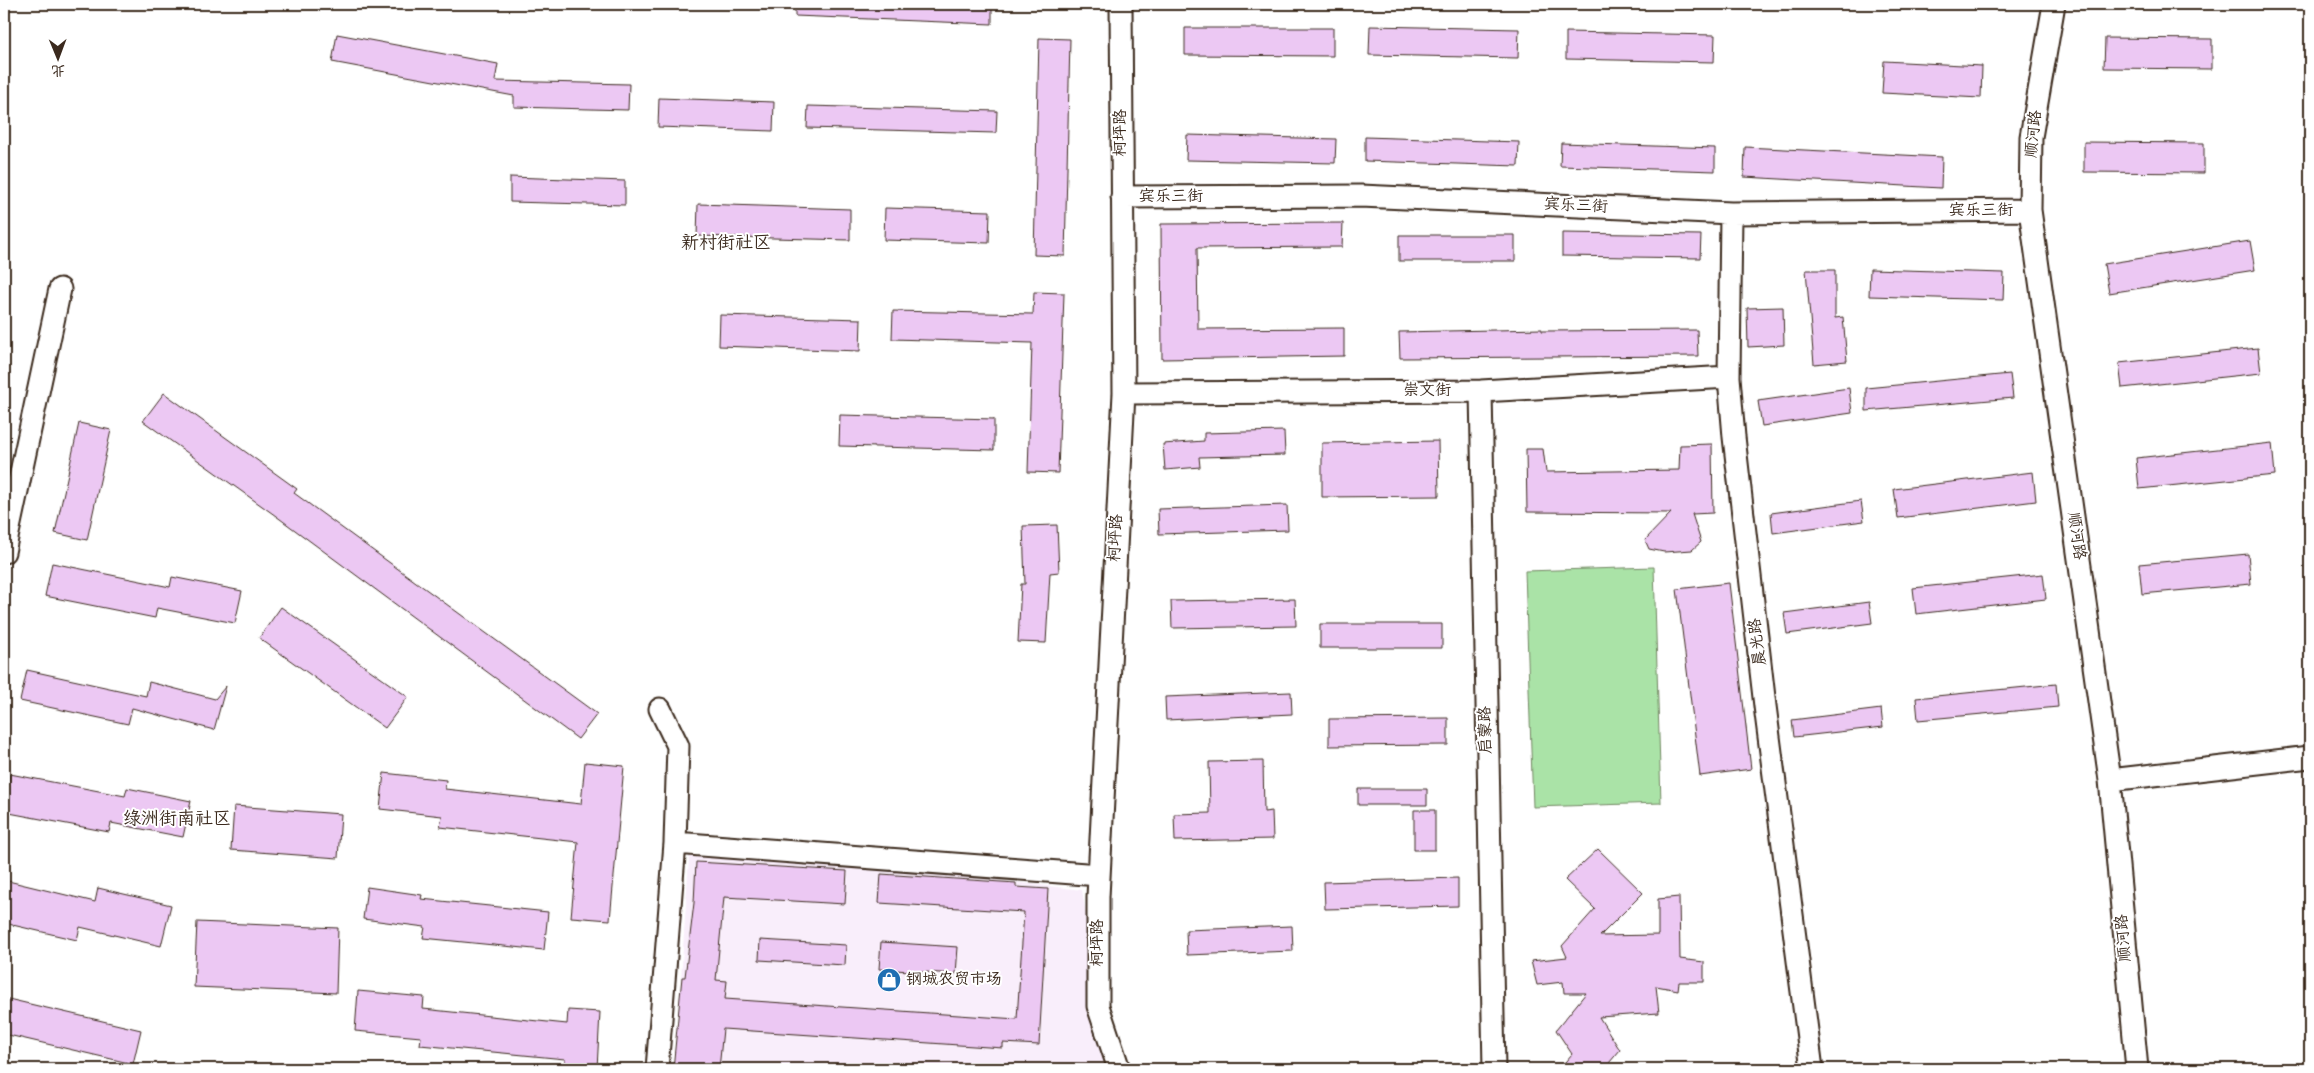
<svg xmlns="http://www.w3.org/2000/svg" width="2314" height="1073" font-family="'Indie Flower','LXGW WenKai TC',sans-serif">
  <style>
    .built { fill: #f9eefb }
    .green { fill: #aae3a7; stroke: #728662 }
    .building { fill: #ecc8f3; stroke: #3b2a1e }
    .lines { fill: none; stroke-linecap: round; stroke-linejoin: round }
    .minor-casing { stroke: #3b2a1e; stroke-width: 25 }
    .minor { stroke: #fff; stroke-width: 21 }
    .labels { text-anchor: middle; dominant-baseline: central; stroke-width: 4; stroke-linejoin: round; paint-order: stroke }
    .street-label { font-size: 16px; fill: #3b2a1e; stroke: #fff }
    .poi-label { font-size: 16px; fill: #3b2a1e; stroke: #fff; text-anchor: start }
    .neighbourhood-label { font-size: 18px; fill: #3b2a1e; stroke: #fff }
  </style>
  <rect width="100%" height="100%" fill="#fff"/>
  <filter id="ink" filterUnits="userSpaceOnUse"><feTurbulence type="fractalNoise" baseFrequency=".02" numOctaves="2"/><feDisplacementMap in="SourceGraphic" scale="10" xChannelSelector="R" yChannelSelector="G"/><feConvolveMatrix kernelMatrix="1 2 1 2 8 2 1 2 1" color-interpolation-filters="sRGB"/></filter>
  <g filter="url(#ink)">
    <path class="built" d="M690,844L1082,890L1111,1069H675Z"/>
    <path class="green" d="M1654,567L1661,803L1533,807L1525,571Z"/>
    <path class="building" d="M795,4H992V24L795,16Z
      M1370,26L1519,29L1518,58L1369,55Z
      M1185,28H1333V56L1185,55Z
      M1566,32L1715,35L1714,62L1566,59Z
      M337,34L498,64L495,81L629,84L628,110L514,107V96L332,62Z
      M1039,38L1070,39L1065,256L1034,255Z
      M2105,38L2212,39V69L2104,68Z
      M1884,61L1982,66L1981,98L1882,93Z
      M659,98L774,102L773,131L658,127Z
      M808,106L997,111L996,133L807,128Z
      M1187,135L1336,139L1335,163L1186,160Z
      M1365,137L1519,142L1518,166L1365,161Z
      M2084,142L2204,143V173L2084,172Z
      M1561,143L1715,148V171L1560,166Z
      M1745,147L1942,157L1941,188L1744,177Z
      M510,177L625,181V205L510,202Z
      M698,204L850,209V240L697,236Z
      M885,208L990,211L989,243L884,240Z
      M1343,223L1342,247L1197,248L1198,329L1344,328V356L1162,359L1161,224Z
      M1562,233L1701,235L1700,258L1562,256Z
      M1399,235H1515V261H1399Z
      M2250,241L2255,270L2109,293L2104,264Z
      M1870,269L2004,273L2003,300L1869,296Z
      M1806,270H1835V318L1843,317L1847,361L1814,364Z
      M1034,292L1064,293L1058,473L1028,472L1032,343L892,339L893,311L1033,314Z
      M1783,307L1784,345L1748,347L1747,308Z
      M720,315L861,319L860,351L719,346Z
      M1542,329V331L1697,330L1698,356L1400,358L1399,332Z
      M2258,348L2261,373L2122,388L2119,363Z
      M2010,374L2013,398L1866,411V388Z
      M1849,388L1852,413L1762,426L1758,401Z
      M164,393L297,489L294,493L597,714L578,739L276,516L143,421Z
      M840,415L994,419V450L839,446Z
      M79,423L111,430L87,540L55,533Z
      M1284,431L1285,455L1199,457L1200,467L1165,470L1163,444L1204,441V433Z
      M1438,441L1439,496L1322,497V443Z
      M2272,443L2275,475L2139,489L2136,458Z
      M1712,444L1713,513L1692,514L1701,542L1692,550L1664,552L1649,549L1645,540L1671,513L1527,512L1526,449H1543L1546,472L1679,470L1680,445Z
      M2033,472L2036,501L1898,518L1894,489Z
      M1861,501L1864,521L1773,533L1771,513Z
      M1287,505L1288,530L1159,534L1158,509Z
      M1057,525L1059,572L1050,573L1046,643L1018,642L1021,584H1025L1023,526Z
      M2248,554L2251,584L2142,594L2139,564Z
      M52,563L170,587L172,577L242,591L235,623L157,608L155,618L45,596Z
      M2043,574L2046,599L1916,614L1913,588Z
      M1729,583L1751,769L1700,776L1677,589Z
      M1295,599L1296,626L1172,628L1171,601Z
      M1869,602L1872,623L1787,634L1784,613Z
      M281,607L408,697L385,728L259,638Z
      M1320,624H1442V648H1320Z
      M27,670L146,696L149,682L215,699L226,686L214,730L132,708L128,724L20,701Z
      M2056,684L2058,707L1918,720L1916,698Z
      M1291,692L1292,714L1166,720L1165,697Z
      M1881,709L1883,727L1794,737L1792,720Z
      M1448,718V745L1329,746V719Z
      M1263,761L1264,812L1272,811L1273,839L1175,841L1174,814L1210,813L1209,762Z
      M585,762L624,766L610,920L571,917L578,842L440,827L442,816L380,809L384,773L446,780L445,789L581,804Z
      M10,774L125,796L127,788L191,801L183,837L111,823L109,832L4,812Z
      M1358,789H1427V805H1358Z
      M234,806L341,814L338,858L231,850Z
      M1414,810H1435V850H1414Z
      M1598,849L1643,893L1600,936L1658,935V899L1679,897L1680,959L1704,962V982H1679L1678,990L1656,986L1659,1013L1599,1017L1620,1050L1604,1069H1559L1572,1054L1556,1030L1586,993H1564L1563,982L1537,985L1531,961L1567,957L1562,946L1595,909L1565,880Z
      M696,862L847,871L845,904L724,897L716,980L727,981L725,999L1017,1019L1024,912L879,903L881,874L1016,883V887L1048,889L1039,1045L1003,1043V1048L723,1029L719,1069H673L682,977H685L694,903Z
      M1458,878V906L1325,909L1324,882Z
      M4,880L95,902L98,888L171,905L161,946L80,927L77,940L4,923Z
      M367,887L422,895L421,899L548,912L544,950L423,938L425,927L363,919Z
      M197,922L338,928L336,993L194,987Z
      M1292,926L1293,951L1187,955L1186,930Z
      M760,940L846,945L845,965L759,960Z
      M881,942L958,947L956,974L879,969Z
      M358,991L424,997L423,1009L567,1024L568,1010L600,1012L597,1069H565V1059L420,1045L421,1037L355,1031Z
      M4,998L141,1030L133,1064L4,1034Z"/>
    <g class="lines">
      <g class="minor-casing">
        <path id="minor" d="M2054,4L2031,137L2030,210L2110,780L2137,1069
          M1122,197L1361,196L1731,213L2030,210
          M1731,213L1729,377L1734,437L1765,706L1812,1069
          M1481,391L1494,1069
          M1124,393L1481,391L1729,377
          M4,552L60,289
          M2110,780L2310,757
          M675,843L1099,875
          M657,1069L675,843L678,746L660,709
          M1119,1069L1098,1006V897L1124,393L1121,4"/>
      </g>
      <use href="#minor" class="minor"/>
    </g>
  </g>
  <defs>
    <g id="shop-disc" transform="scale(1.25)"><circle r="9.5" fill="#1f6fb2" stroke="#fff"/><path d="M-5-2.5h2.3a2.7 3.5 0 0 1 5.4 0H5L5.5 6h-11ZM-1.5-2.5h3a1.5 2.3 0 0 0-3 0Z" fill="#fff"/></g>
  </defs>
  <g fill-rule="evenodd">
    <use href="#shop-disc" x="889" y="980"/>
  </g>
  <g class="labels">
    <g class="street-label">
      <text transform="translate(1121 133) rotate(-90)">柯坪路</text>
      <text transform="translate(2034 134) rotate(-84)">顺河路</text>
      <text x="1171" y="197">宾乐三街</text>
      <text transform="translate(1576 206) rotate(3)">宾乐三街</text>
      <text x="1981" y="211">宾乐三街</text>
      <text x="1427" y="391">崇文街</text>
      <text transform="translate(2076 536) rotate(82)">顺河路</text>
      <text transform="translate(1116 538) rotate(-87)">柯坪路</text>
      <text transform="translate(1758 642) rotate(-97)">晨光路</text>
      <text transform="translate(1486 730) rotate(-91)">启蒙路</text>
      <text transform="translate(2124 938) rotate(-95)">顺河路</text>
      <text transform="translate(1098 943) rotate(-90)">柯坪路</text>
    </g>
    <g class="poi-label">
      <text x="906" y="980">钢城农贸市场</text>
    </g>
    <g class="neighbourhood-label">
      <text x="726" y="244">新村街社区</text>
      <text x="177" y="820">绿洲街南社区</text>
    </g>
  </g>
  <rect width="2314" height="1073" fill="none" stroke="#fff" stroke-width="20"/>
  <rect x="10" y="10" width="2294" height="1053" fill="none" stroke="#3b2a1e" stroke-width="2" filter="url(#ink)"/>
  <g transform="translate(58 58) rotate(179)" stroke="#ffffff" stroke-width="4" paint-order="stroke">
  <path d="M0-4L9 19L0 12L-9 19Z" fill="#3b2a1e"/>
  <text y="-8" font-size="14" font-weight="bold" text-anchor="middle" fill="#3b2a1e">北</text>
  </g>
</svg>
